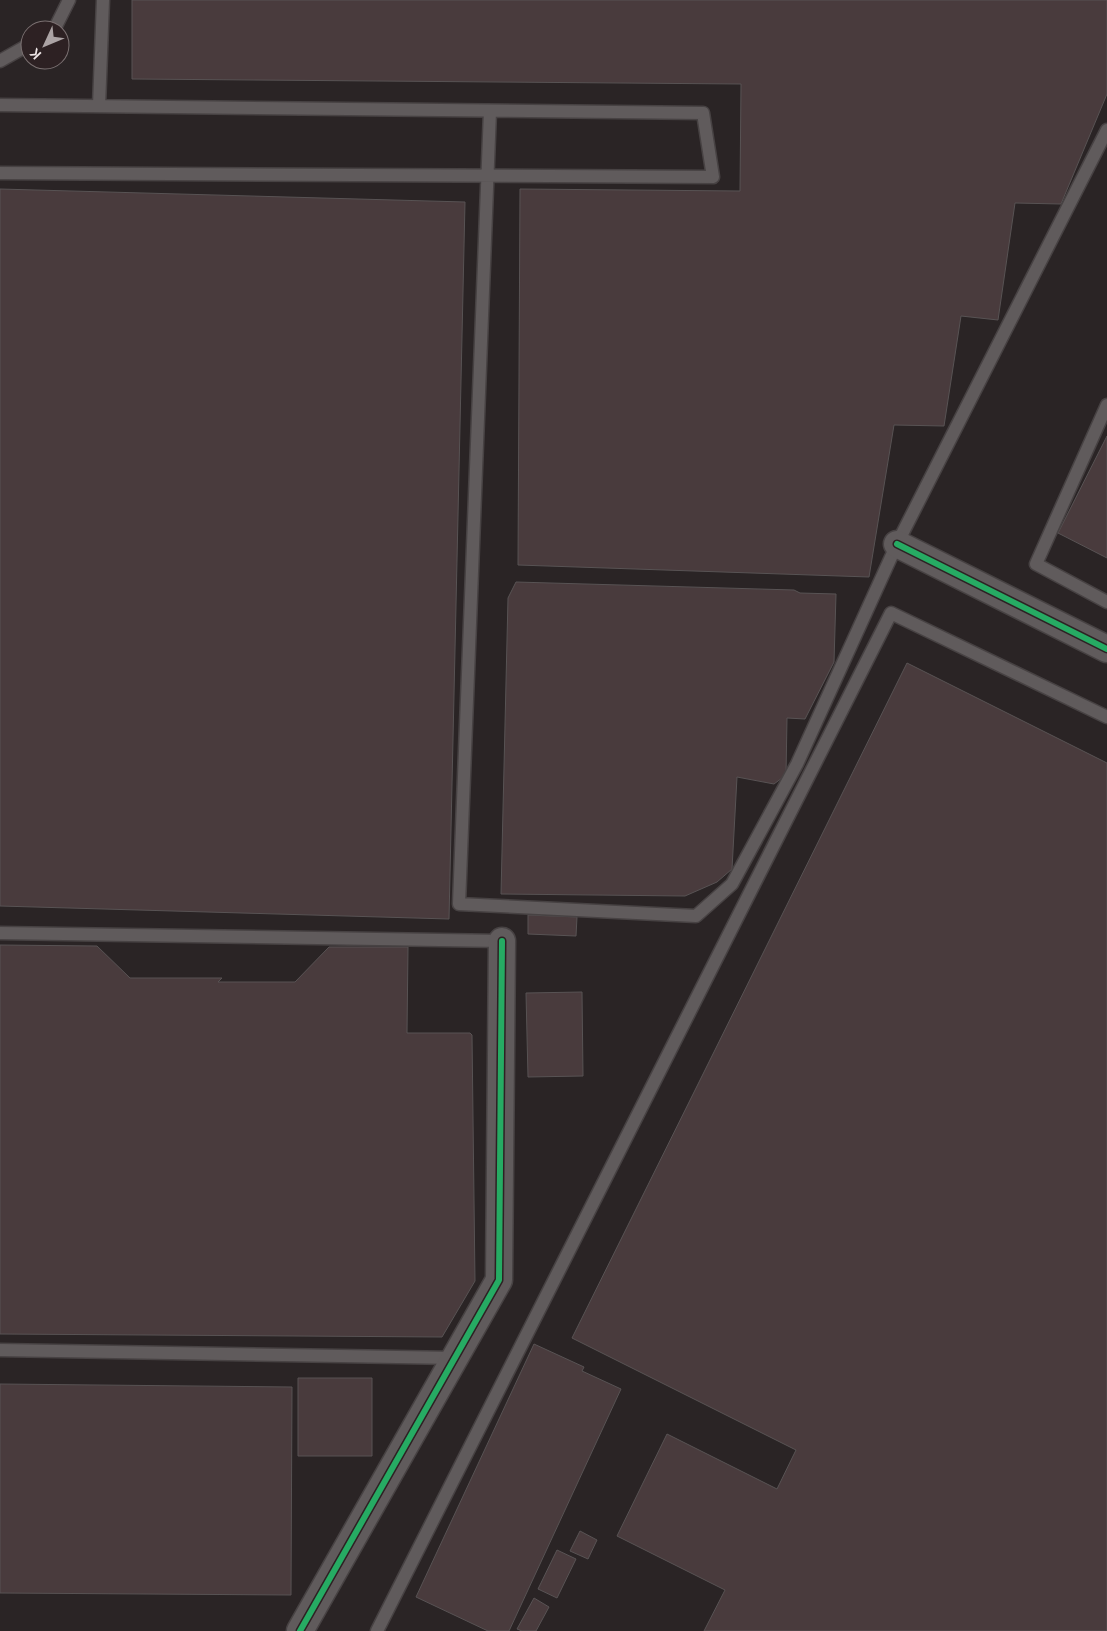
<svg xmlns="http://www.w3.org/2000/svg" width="1107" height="1631" font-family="Cabin,sans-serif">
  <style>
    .building { fill: #493b3d; stroke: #585354 }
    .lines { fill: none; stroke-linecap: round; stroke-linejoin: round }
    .service-casing { stroke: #474243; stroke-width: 15 }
    .minor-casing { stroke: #474243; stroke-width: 29 }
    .service { stroke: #605b5c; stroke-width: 12 }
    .minor { stroke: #605b5c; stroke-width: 26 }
    .cycleway-casing { stroke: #2d2123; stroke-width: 9 }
    .cycleway { stroke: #26ab63; stroke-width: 6 }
  </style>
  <rect width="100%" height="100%" fill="#2a2425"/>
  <path class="building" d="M132,0H1107V94L1061,204L1015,203L998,320L961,316L944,426L894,425L869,577L518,565L520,189L740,191L741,84L132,79Z
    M0,189L465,202L449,919L0,906Z
    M1107,436V558L1058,533Z
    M516,582L794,590L800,593L836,594L834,662L805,719L787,718L786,775L774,784L737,777L732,869L717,882L685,896L501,894L508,598Z
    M907,663L1107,763V1631H704L725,1590L617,1536L667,1434L777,1489L796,1450L572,1338Z
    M528,915L577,917L576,936L528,934Z
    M0,945L97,946L130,978H222L218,982H295L329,947H408L407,1033H470L472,1035L475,1281L442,1337L0,1334Z
    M582,992L583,1076L528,1077L526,993Z
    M534,1344L584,1367L582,1371L621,1389L509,1631H488L416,1597Z
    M298,1378H372V1456H298Z
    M0,1384L292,1387L291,1595L0,1593Z
    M580,1531L597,1540L588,1559L570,1551Z
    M557,1550L576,1559L557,1598L538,1589Z
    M534,1598L549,1607L536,1631H522L517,1629Z"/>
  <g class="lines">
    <g class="service-casing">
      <path id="service" d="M54,30L69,0
        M0,61L30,44
        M0,105L703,113L713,177L0,173
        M99,106L103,0
        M490,111L459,904L696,916L732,884L797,764L897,544L1107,130
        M1107,405L1036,564L1107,602
        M0,933L502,941
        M0,1350L455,1358
        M377,1631L891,613L1107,717"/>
    </g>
    <g class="minor-casing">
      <path id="minor" d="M897,544L1107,649
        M300,1631L499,1280L502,941"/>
    </g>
    <use href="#service" class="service"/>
    <use href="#minor" class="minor"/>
    <g class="cycleway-casing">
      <path id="cycleway" d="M897,544L1107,649
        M300,1631L499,1280L502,941"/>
    </g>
    <use href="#cycleway" class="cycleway"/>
  </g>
  <g transform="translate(45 45) rotate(226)"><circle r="24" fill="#2d2123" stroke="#7b7172"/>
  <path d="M0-4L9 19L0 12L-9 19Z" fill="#aba3a4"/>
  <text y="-8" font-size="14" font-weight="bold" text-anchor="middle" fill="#f0e8e9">K</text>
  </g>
</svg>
